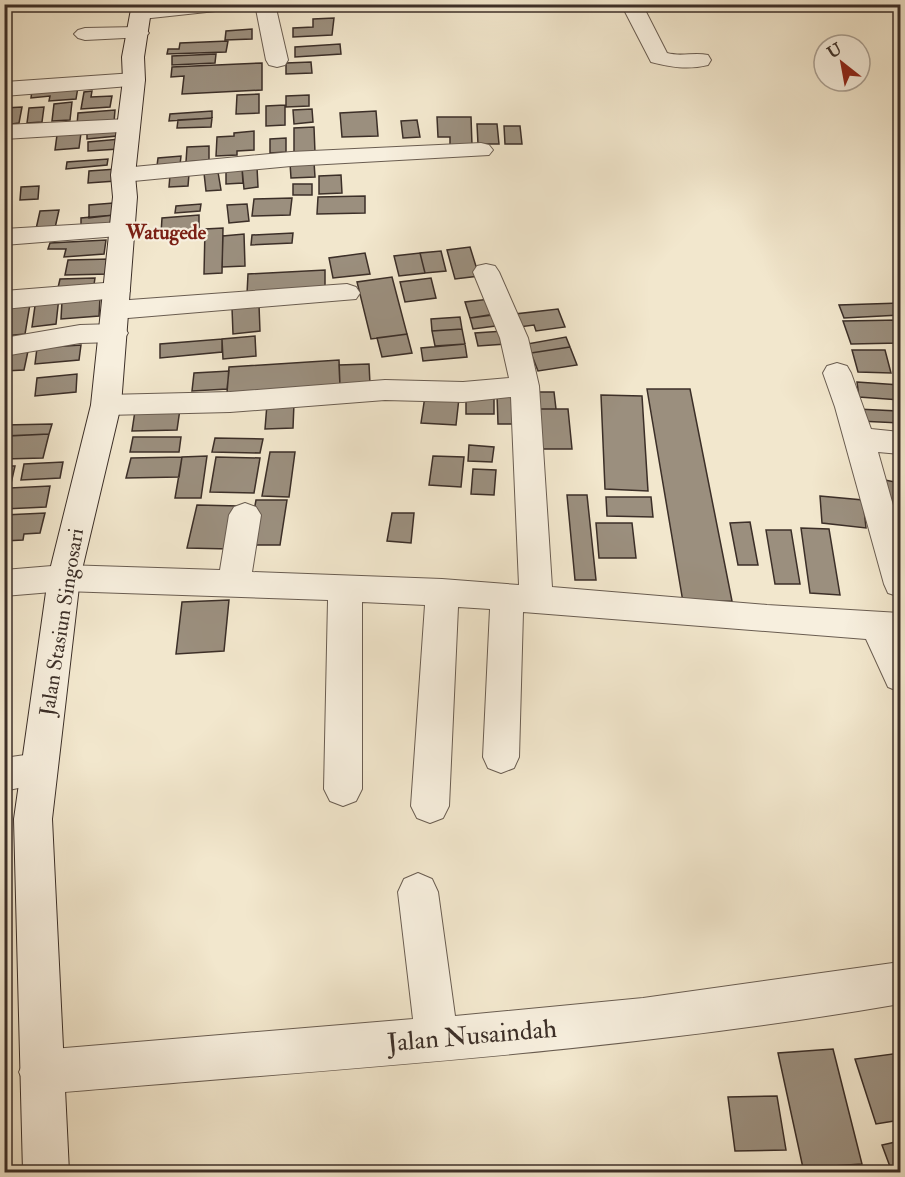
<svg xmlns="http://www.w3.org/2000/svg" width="905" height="1177" font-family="'IM FELL Double Pica',serif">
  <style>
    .building { fill: #9b8f7e; stroke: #3c2f28; stroke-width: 1.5 }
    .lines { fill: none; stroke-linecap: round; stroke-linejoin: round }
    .street-casing { stroke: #6a5d51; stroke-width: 2 }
    .secondary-casing { stroke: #3c2f28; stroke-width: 2 }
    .street { fill: #f7efde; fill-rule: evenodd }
    .secondary { fill: #f7efde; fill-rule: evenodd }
    .labels { text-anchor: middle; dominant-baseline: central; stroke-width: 4.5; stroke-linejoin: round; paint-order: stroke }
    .far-quarter-label { font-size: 20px; font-weight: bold; fill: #7a1f14; stroke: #f7efde }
    .street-label { font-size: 21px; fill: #3c2f28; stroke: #f7efde }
    .near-street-label { font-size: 26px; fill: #3c2f28; stroke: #f7efde }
  </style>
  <rect width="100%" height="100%" fill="#f2e7cd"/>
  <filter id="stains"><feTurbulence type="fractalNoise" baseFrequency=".00333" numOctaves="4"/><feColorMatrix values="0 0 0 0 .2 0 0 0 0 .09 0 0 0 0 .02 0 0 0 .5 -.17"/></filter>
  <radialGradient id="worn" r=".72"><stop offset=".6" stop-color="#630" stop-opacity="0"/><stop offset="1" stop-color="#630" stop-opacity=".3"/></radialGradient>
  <path class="building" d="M334,18L332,35L293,37V28L313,27V19Z
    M252,29V39L225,40L226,31Z
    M228,41L226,52L167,54L168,49H179L180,43Z
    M340,44L341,54L295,57V47Z
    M216,54L215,63L172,65V56Z
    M311,62L312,73L286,74V63Z
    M262,63V90L182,94L184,76L171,77L172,67Z
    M78,87L76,99L49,101L50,96L31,98L32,90Z
    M92,91L91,97L112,96L110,107L81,109L84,92Z
    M259,94V113L236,114L237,95Z
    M309,95V106L286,107V96Z
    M72,102L70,120L52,121L54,104Z
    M285,105V125L266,126V106Z
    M22,107L19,123L4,125V108Z
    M44,107L42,122L27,123L29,108Z
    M312,109L313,122L294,124L293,110Z
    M115,110L114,122L77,125L78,113Z
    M212,111V118L169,121L170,114Z
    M376,111L378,136L342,137L340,113Z
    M437,117H471L472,145H450V137H438Z
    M212,118L211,127L177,128L178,120Z
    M417,120L420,137L403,138L401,121Z
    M477,124H497L499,144H478Z
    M504,126H520L522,144H505Z
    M314,127L315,153L294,154V128Z
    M117,129V136L87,139V132Z
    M254,131V150L237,151V155L216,156L217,137L234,136V133Z
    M81,133L79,148L55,150L57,135Z
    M286,138V152L270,153V139Z
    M120,139L119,149L88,151V142Z
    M209,146V160L186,162L187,147Z
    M181,156L180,165L157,166L158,158Z
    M108,159L107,165L66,169L67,162Z
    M314,162L315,177L291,178L290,163Z
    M257,167L258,187L244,189L242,168Z
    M242,168L243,183L226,184V169Z
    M116,169V181L88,183L89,171Z
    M218,172L221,190L206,191L204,173Z
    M189,174L188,186L169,187L170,175Z
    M341,175L342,193L319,194V176Z
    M293,184H312V195H293Z
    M39,186L38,199L20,200L21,187Z
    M365,196V213L317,214L318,197Z
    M292,198L290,215L252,216L254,199Z
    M113,203V215L89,218V205Z
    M201,204L200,211L175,213L176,206Z
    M247,204L249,221L229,223L227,205Z
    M59,210L55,228L36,229L40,211Z
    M113,215L112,226L81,229V218Z
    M199,215V232L161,234L162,218Z
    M223,228L222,273L204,274L205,229Z
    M293,233L292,243L251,245L252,235Z
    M244,234L245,266L222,267L223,236Z
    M106,240L104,254L64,257L66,249H48L50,243Z
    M470,247L479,276L455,279L447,250Z
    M441,251L446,271L425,273L420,253Z
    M365,253L370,274L333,278L329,258Z
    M420,253L425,273L399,276L394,256Z
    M111,259L109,274L65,275L68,260Z
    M325,270V290L247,294L248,274Z
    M392,277L407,334L371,339L357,282Z
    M95,278L93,291L57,292L60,279Z
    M431,278L436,298L405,302L400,282Z
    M59,297L56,324L32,327L36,299Z
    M100,298L99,316L61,319L62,301Z
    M490,299L495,314L470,318L465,302Z
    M900,303V315L844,318L839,305Z
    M30,304L25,334L4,336L7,305Z
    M259,305L260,331L233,334L232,308Z
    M558,309L565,327L536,331L534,325L519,327L515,314Z
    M500,314L503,325L473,329L470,318Z
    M460,317L462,329L432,331L431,319Z
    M900,320V343L851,344L843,321Z
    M462,329L465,344L435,346L432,331Z
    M504,331L506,344L478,346L475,333Z
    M407,334L412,353L382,357L377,338Z
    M255,336L256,356L223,359L222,339Z
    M566,337L570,347L531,353L527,344Z
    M222,339V352L160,358V344Z
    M465,344L467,357L423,361L421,348Z
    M81,345L79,360L35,364L37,348Z
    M570,347L577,365L538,371L531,353Z
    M852,350H885L891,373L858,372Z
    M28,351L24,370L4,371V353Z
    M339,360L340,386L227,393L229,367Z
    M369,364L370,384L340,386L339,365Z
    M229,371L227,389L192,391L194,373Z
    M77,374L76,392L35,396L37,378Z
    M857,382L900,385V400L859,397Z
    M647,389H690L732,601L683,602Z
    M532,392H554L556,409H533Z
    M520,394L521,424H498L497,395Z
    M601,395L642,396L648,491L605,489Z
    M425,396L459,398L456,425L421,423Z
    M494,396V414H466V397Z
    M294,403L293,428L265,429L267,404Z
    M180,409L177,430L132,431L135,411Z
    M533,409H568L572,449H536Z
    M857,409L898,411L900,423L859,421Z
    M52,424L49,434L4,436V425Z
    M49,434L43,458L4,459L9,436Z
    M133,437H181L179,452H130Z
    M215,438L263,439L260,453L212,452Z
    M469,445L494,447L492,462L468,461Z
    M270,452H295L289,497L262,496Z
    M207,456L201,498H175L182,457Z
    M433,456L464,457L461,487L429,485Z
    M182,457L179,477L126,478L131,458Z
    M216,457L260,458L254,493L210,492Z
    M63,462L60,478L21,480L24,464Z
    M4,466H15L10,488L50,486L46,507L4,509Z
    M473,469L496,470L494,495L471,494Z
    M885,480L900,483V503L884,500Z
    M567,495H587L596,580H575Z
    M820,496L863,500L866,528L822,523Z
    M606,497H651L653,517L607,516Z
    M256,500H287L280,545H248Z
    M197,505L239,506L230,549L187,548Z
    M45,513L40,533L24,534L23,540L4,541V515Z
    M392,513H414L411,543L387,541Z
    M750,522L758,565H738L730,523Z
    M596,523H632L636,558H599Z
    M801,528L829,529L840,595L810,593Z
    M766,530H791L800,584H775Z
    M229,600L224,651L176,654L182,602Z
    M833,1049L862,1164L803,1168L778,1053Z
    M900,1053V1120L876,1124L855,1059Z
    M777,1096L786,1150L735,1151L728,1097Z
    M900,1141V1172H892L882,1145Z"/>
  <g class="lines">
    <g class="street-casing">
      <path id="street" d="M163,4H235L232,8L225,10L142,19L135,17L132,13L135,9Z
        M255,4H275L288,60L285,65L277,67L269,65L266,60Z
        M621,4H642L667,53C681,57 694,52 708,55L711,60L708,65C687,70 671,67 651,62Z
        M138,27L145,29L149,33L145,37L85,40L78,38L74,34L78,30L85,28Z
        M134,73L142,75L145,80L142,85L4,96L5,82Z
        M128,119L136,121L140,126L136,131L4,139V125Z
        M481,143L489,145L493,150L489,155L291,166L123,182L114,180L111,175L114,170L123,168L291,152Z
        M122,222L131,225L135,230L131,235L4,245V229Z
        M486,264L495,266L499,272L528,338L539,386L552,587L767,605L900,613V692L888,687L866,639L523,612L519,757L514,768L501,773L488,768L483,757L490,609L458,607L449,806L443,818L430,823L417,818L411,806L425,605L362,602V789L356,801L343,806L330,801L324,789L328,600L64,591L4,596V570L64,565L220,570L229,515L234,507L245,503L256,507L261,515L252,572L442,579L519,585L511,397L463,402L385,400L230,412L106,415L96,412L91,405L96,398L106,395L230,392L385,380L463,382L509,378L500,338L473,272L477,266Z
        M117,282L126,285L130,291L126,297L4,309V291Z
        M347,284L356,287L360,293L356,299L116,319L106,316L102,310L106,304L116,301Z
        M114,324L124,327L128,333L124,339L114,342L80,343L4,356V338L80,325Z
        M837,363L847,366L851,373L871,429L900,432V454L878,452L900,530V597L888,593L884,584L835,407L823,373L827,366Z
        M39,753L52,757L57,769L52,781L4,791V758Z
        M418,873L432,879L438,892L455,1016L643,998L900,962V1004C616,1053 328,1069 41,1094L26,1087L19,1072L26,1057L41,1050L413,1019L398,892L404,879Z"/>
    </g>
    <g class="secondary-casing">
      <path id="secondary" d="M132,4H152L144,57L145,80L135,175L137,197L121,405L80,578L52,819L69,1172H23L14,819L48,578L91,405L113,197L111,175L123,80L122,57Z"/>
    </g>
    <use href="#street" class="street"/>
    <use href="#secondary" class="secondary"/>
  </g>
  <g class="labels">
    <g class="far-quarter-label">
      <text x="166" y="232">Watugede</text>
    </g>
    <g class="street-label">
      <text transform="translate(62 622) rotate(-81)">Jalan Stasiun Singosari</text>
    </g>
    <g class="near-street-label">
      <text transform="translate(472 1036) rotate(-5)">Jalan Nusaindah</text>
    </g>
  </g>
  <rect width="905" height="1177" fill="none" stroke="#f2e7cd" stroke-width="24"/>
  <rect x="6" y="6" width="893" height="1165" fill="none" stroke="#3c2f28" stroke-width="3"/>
  <rect x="12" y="12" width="881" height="1153" fill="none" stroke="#3c2f28" stroke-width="1.5"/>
  <g transform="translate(842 63) rotate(329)"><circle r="28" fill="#f7efde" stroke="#aca295" stroke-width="1.5"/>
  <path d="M0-4.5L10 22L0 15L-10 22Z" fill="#8f2418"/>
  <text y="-9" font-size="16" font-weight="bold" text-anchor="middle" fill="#3c2f28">U</text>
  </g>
  <rect width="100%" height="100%" filter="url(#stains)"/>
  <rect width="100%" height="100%" fill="url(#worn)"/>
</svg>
